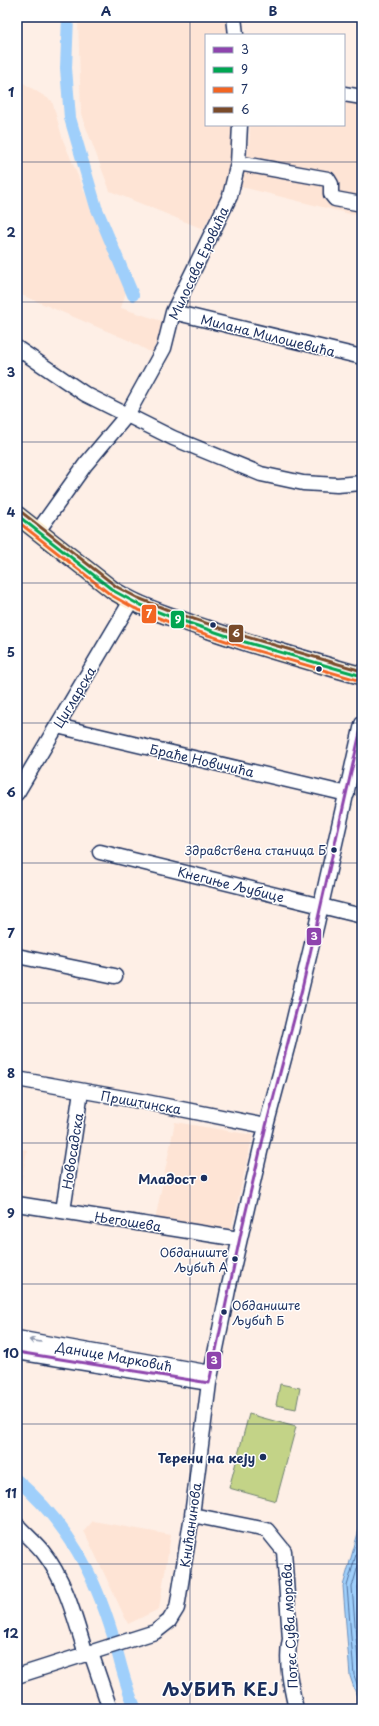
<svg xmlns="http://www.w3.org/2000/svg" width="379" height="1726" font-family="'Playpen Sans',sans-serif">
  <style>
    .built { fill: #fee4d5 }
    .green { fill: #c3d387; stroke: #6f8172 }
    .water { fill: #9fcffb; stroke: #6a8fbc }
    .lines { fill: none; stroke-linecap: round; stroke-linejoin: round }
    .shore { stroke: #506f9d; stroke-width: 1 }
    .canal { stroke: #9fcffb; stroke-width: 12 }
    .minor-casing { stroke: #1b2f5e; stroke-width: 17 }
    .major-casing { stroke: #1b2f5e; stroke-width: 20 }
    .minor { stroke: #fff; stroke-width: 14 }
    .major { stroke: #fdde96; stroke-width: 17 }
    .bus-1-casing { stroke: #fff; stroke-width: 6 }
    .bus-2-casing { stroke: #fff; stroke-width: 6 }
    .bus-3-casing { stroke: #fff; stroke-width: 6 }
    .bus-4-casing { stroke: #fff; stroke-width: 6 }
    .bus-1 { stroke: #8e44ad; stroke-width: 3 }
    .bus-2 { stroke: #00a651; stroke-width: 3 }
    .bus-3 { stroke: #f26522; stroke-width: 3 }
    .bus-4 { stroke: #7a4b2a; stroke-width: 3 }
    .oneway { stroke: #8d97ae }
    .grid { fill: none; stroke: #1b2f5e; stroke-width: 1; stroke-opacity: 0.55 }
    .bus-dot { fill: #1b2f5e; stroke: #fff; stroke-width: 1.5 }
    .labels { text-anchor: middle; dominant-baseline: central; stroke-width: 3; stroke-linejoin: round; paint-order: stroke }
    .bus-label { font-size: 12px; fill: #1b2f5e; stroke: #fff; text-anchor: end }
    .street-label { font-size: 13px; fill: #1b2f5e; stroke: #fff }
    .poi-label { font-size: 13px; font-weight: bold; fill: #1b2f5e; stroke: #fff; text-anchor: end }
    .district-label { font-size: 17px; font-weight: bold; letter-spacing: 1px; fill: #1b2f5e; stroke: #fff }
    .line-badge { stroke: #fff; stroke-width: 1.5 }
    .badge-label { font-size: 11px; text-anchor: middle; font-weight: bold; fill: #fff }
    .neatline { fill: none; stroke: #1b2f5e; stroke-width: 1.5 }
    .grid-label { font-size: 13px; text-anchor: middle; font-weight: bold; fill: #1b2f5e }
  </style>
  <rect width="100%" height="100%" fill="#feefe6"/>
  <filter id="ink" filterUnits="userSpaceOnUse"><feTurbulence type="fractalNoise" baseFrequency=".025" numOctaves="2"/><feDisplacementMap in="SourceGraphic" scale="8" xChannelSelector="R" yChannelSelector="G"/><feConvolveMatrix kernelMatrix="1 2 1 2 8 2 1 2 1" color-interpolation-filters="sRGB"/></filter>
  <g filter="url(#ink)">
    <path class="built" d="M78,17H230L231,35H206V125H236L237,153L223,192L203,229L110,191L81,114Z
      M17,79L52,101L63,140L126,292L121,308L165,322L152,353L128,340L17,293Z
      M344,100L362,103V217L238,186L249,146L250,125H344Z
      M175,1122L253,1135L231,1230L155,1220Z
      M17,1148L27,1150L19,1197H17Z
      M93,1521L171,1535L159,1609L128,1624L84,1531Z"/>
    <path class="green" d="M280,1384L300,1388L296,1409L276,1405Z
      M249,1414L296,1427L276,1501L229,1488Z"/>
    <path class="water" d="M362,1519V1709H361L350,1676L343,1586Z"/>
    <g class="lines">
      <path class="shore" d="M362,1534L347,1586L354,1675L362,1699
        M362,1552L352,1587L359,1674L362,1682
        M362,1574L358,1587L362,1632"/>
      <path class="canal" d="M68,17L66,68L70,118L96,207L133,295
        M17,1480C68,1524 94,1573 113,1636C120,1660 125,1687 136,1709"/>
      <g class="minor-casing">
        <path id="minor" d="M234,17L236,35
          M344,94L362,97
          M238,163L328,179L331,184V194L335,199L362,204
          M173,312L362,357
          M17,348L85,394L173,438L261,474L303,483L337,485L362,483
          M38,531L85,465L127,415L164,348L173,312L230,196L238,163L240,125
          M57,726L347,794
          M17,793L131,601
          M100,852L362,916
          M17,956L115,976
          M17,1079L146,1102L266,1126
          M17,1204L239,1239
          M63,1211L81,1091
          M17,1338L211,1373
          M17,1352L209,1383
          M192,1515L267,1530L284,1551L290,1639C285,1661 291,1687 296,1709
          M17,1525C25,1534 35,1542 43,1552C66,1581 75,1619 86,1654
          M91,1653L110,1709
          M17,1676L155,1632L169,1621L177,1608L192,1515L209,1383L228,1290L266,1126L288,1044L317,923L362,724"/>
      </g>
      <g class="major-casing">
        <path id="major" d="M17,515L114,591C143,609 175,618 207,629C258,647 310,661 362,676"/>
      </g>
      <use href="#minor" class="minor"/>
      <use href="#major" class="major"/>
      <g class="bus-1-casing">
        <path id="bus-1" d="M17,1352L209,1383L242,1228L266,1126L302,989L362,724"/>
      </g>
      <g class="bus-2-casing">
        <path id="bus-2" d="M17,515L114,591L136,603L171,617L245,642L362,676"/>
      </g>
      <g class="bus-3-casing">
        <path id="bus-3" d="M17,521L111,595L134,608L169,622L244,647L361,681"/>
      </g>
      <g class="bus-4-casing">
        <path id="bus-4" d="M20,511L117,587L138,598L173,612L247,637L362,671"/>
      </g>
      <use href="#bus-1" class="bus-1"/>
      <use href="#bus-2" class="bus-2"/>
      <use href="#bus-3" class="bus-3"/>
      <use href="#bus-4" class="bus-4"/>
    </g>
    <defs><path id="oneway-shaft" d="M-6 0H5M1.5-3L5.5 0L1.5 3" fill="none" stroke-width="1.6" stroke-linecap="round" stroke-linejoin="round"/></defs>
    <use class="oneway" href="#oneway-shaft" transform="translate(35 1341) rotate(-170)"/>
  </g>
  <path class="grid" d="M190,17V1709M17,162H362M17,302H362M17,442H362M17,583H362M17,723H362M17,863H362M17,1003H362M17,1143H362M17,1284H362M17,1424H362M17,1564H362"/>
  <g class="bus-dot">
    <circle cx="213" cy="625" r="3.5"/>
    <circle cx="319" cy="669" r="3.5"/>
    <circle cx="334" cy="850" r="3.5"/>
    <circle cx="204" cy="1178" r="4"/>
    <circle cx="235" cy="1259" r="3.5"/>
    <circle cx="224" cy="1312" r="3.5"/>
    <circle cx="263" cy="1457" r="4"/>
  </g>
  <g class="labels">
    <g class="bus-label">
      <text x="326" y="850">Здравствена станица Б</text>
      <text x="228" y="1252">Обданиште<tspan x="228" dy="15">Љубић А</tspan></text>
      <text x="232" y="1305" text-anchor="start">Обданиште<tspan x="232" dy="15">Љубић Б</tspan></text>
    </g>
    <g class="street-label">
      <text transform="translate(198 263) rotate(-65)">Милосава Еровића</text>
      <text transform="translate(268 335) rotate(14)">Милана Милошевића</text>
      <text transform="translate(74 697) rotate(-59)">Цигларска</text>
      <text transform="translate(202 760) rotate(13)">Браће Новичића</text>
      <text transform="translate(231 884) rotate(14)">Кнегиње Љубице</text>
      <text transform="translate(141 1102) rotate(10)">Приштинска</text>
      <text transform="translate(72 1151) rotate(-81)">Новосадска</text>
      <text transform="translate(128 1221) rotate(9)">Његошева</text>
      <text transform="translate(114 1356) rotate(10)">Данице Марковић</text>
      <text transform="translate(190 1525) rotate(-82)">Книћанинова</text>
      <text transform="translate(289 1626) rotate(-93)">Потес Сува морава</text>
    </g>
    <g class="poi-label">
      <text x="196" y="1178">Младост</text>
      <text x="255" y="1457">Терени на кеју</text>
    </g>
    <g class="district-label">
      <text x="221" y="1689">ЉУБИЋ КЕЈ</text>
    </g>
  </g>
  <g class="line-badge">
    <rect x="141" y="604" width="16" height="20" rx="4" fill="#f26522"/>
    <rect x="170" y="610" width="15" height="19" rx="4" fill="#00a651"/>
    <rect x="228" y="624" width="16" height="19" rx="4" fill="#7a4b2a"/>
    <rect x="306" y="927" width="16" height="19" rx="4" fill="#8e44ad"/>
    <rect x="206" y="1351" width="16" height="19" rx="4" fill="#8e44ad"/>
  </g>
  <g class="badge-label">
    <text x="149" y="618">7</text>
    <text x="178" y="623">9</text>
    <text x="236" y="637">6</text>
    <text x="314" y="940">3</text>
    <text x="214" y="1364">3</text>
  </g>
  <rect width="379" height="1726" fill="none" stroke="#fff" stroke-width="44"/>
  <rect x="205" y="34" width="140" height="92" fill="#ffffff" stroke="#a4acbf"/>
  <rect x="213" y="47" width="20" height="6" fill="#8e44ad" stroke="#a4acbf"/>
  <text x="241" y="54" font-size="12" fill="#1b2f5e">3</text>
  <rect x="213" y="67" width="20" height="6" fill="#00a651" stroke="#a4acbf"/>
  <text x="241" y="74" font-size="12" fill="#1b2f5e">9</text>
  <rect x="213" y="87" width="20" height="6" fill="#f26522" stroke="#a4acbf"/>
  <text x="241" y="94" font-size="12" fill="#1b2f5e">7</text>
  <rect x="213" y="107" width="20" height="6" fill="#7a4b2a" stroke="#a4acbf"/>
  <text x="241" y="114" font-size="12" fill="#1b2f5e">6</text>
  <rect x="22" y="22" width="335" height="1682" class="neatline"/>
  <g class="grid-label">
    <text x="106" y="16">A</text>
    <text x="273" y="16">B</text>
    <text x="11" y="97">1</text>
    <text x="11" y="237">2</text>
    <text x="11" y="377">3</text>
    <text x="11" y="517">4</text>
    <text x="11" y="657">5</text>
    <text x="11" y="797">6</text>
    <text x="11" y="938">7</text>
    <text x="11" y="1078">8</text>
    <text x="11" y="1218">9</text>
    <text x="11" y="1358">10</text>
    <text x="11" y="1498">11</text>
    <text x="11" y="1638">12</text>
  </g>
</svg>
